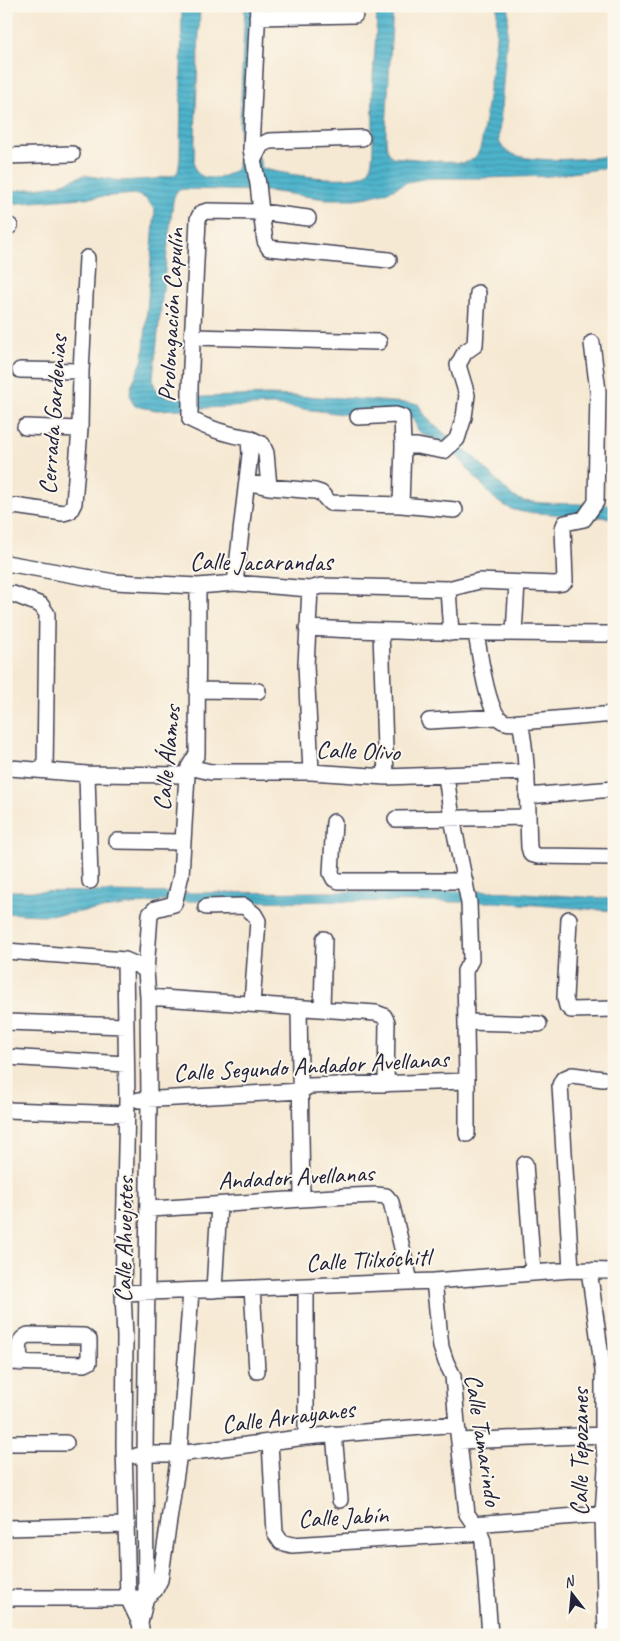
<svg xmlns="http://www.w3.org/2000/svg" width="620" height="1641" font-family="Caveat,sans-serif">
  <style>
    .water { fill: url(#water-rules); stroke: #386b84 }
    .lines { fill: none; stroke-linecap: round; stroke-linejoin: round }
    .minor-casing { stroke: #424052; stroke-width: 18 }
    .minor { stroke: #fff; stroke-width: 15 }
    .labels { text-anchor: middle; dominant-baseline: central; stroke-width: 4; stroke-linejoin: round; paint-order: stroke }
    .street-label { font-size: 25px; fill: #22223b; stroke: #fbf7ec }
  </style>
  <defs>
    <pattern id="water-rules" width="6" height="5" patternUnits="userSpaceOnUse" patternTransform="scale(1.25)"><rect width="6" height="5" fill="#4db4cc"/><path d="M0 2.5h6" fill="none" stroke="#4092a7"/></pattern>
  </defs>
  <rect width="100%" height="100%" fill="#fbf7ec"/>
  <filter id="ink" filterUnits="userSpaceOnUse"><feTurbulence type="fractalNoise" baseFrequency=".02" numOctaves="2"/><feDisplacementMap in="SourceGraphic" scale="10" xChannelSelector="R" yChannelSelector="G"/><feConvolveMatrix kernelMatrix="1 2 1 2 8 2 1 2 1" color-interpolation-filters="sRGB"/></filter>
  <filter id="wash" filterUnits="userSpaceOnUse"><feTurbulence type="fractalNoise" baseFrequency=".0096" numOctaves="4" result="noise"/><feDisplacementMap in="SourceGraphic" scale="20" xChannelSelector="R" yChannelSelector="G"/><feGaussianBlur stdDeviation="1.12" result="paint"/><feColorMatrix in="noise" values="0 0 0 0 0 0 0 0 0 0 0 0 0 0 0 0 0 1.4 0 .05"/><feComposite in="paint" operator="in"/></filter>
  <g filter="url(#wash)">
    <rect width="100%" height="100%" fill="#f6e9d3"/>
    <path class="water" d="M182,6H200L194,163C194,164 195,170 196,171C205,184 230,177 238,167L245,6H262L255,145L262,168C279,174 354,185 367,173C374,167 373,141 373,132C373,115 372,97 373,79C374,55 377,31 377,6H393L386,129C386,139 385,149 392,157L464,163C479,159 481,148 483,134L496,38L497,6H509L499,135C499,138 499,141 500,143C510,169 591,157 614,156V167L550,176L482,178H429L407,182L387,192L368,197L354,199H326L268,191L184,189C176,190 175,193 173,201L153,377C153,390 160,395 172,398L269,395L342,398L418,404L426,417L433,424L474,457L512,496L523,501L543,503L614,505V518L522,512L511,509L497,501L490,494L450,448L442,442L421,433L418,430L413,418L405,415H351L272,405L156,410L135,406C124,392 135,380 140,366C143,361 143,356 144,350L155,209L145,198L135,194L6,204V192L58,185L84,175L120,181L155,179L174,175L178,172L180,159Z
      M6,891L188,893L495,891L614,899V911L497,902L161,901L65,914L42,915L6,913Z"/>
  </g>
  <g filter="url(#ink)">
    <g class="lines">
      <g class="minor-casing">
        <path id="minor" d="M258,6L251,149L258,184L261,212L308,218
          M257,17L355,15
          M6,156L72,154
          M253,161L261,145L269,141L362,138
          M6,226H10
          M193,337L379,342
          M20,370L81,371
          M358,417L396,415L402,417L403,446L401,505
          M25,427L80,429
          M249,438L262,444L266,453L269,487
          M403,446H417L444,451L457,439L464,417L467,395L458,365L465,352L475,345L478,293
          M247,482L269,487L315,491L321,493L330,503L401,505L455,510
          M6,508L14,506L63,513L70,511L74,503L80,429L81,371L87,258
          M6,563L114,582L198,586L235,583L310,589L321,586L448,589L479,581L555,584L562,583L565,581L563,528L565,523L584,519L596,502L598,391L592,343
          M235,583L250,454L249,438C228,435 209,429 190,419V387L198,219L201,213L207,211L261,212L265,241L269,248L389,260
          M310,589L306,665L311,772
          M448,589L451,633
          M13,594L41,605L47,614L45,771
          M307,628C408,633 509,633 609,634
          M381,632L386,777
          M514,633L517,583
          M476,634C480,653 486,709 501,720C506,724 514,723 520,722C529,763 527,806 529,847L531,854L538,856L614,857
          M197,690L258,691
          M429,721L498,717
          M520,722L614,714
          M189,767L211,772H311L386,777L526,772
          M10,768L87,774L187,775
          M87,774L90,881
          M527,796L614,789
          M396,819L527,817
          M334,822L331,873L334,879L339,881H465
          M117,841L183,842
          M206,907L244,906L254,914L258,921L252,1004
          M569,919L565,998L567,1006L571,1010L614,1009
          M6,951L125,960L139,966L146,971
          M125,960L127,1100L123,1293L125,1337L124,1446L128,1598L140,1623L142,1635
          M148,997L376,1013L384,1016L387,1022L386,1084
          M299,1008L302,1198
          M322,1009L324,939
          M6,1022L126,1026
          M466,1022L539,1024
          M6,1057L126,1064
          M467,1081V1134
          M139,1100L301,1091L309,1086L467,1081L465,971L471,960L469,903L452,818L446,776
          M6,1110L127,1114
          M525,1164L533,1273
          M149,1209C225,1205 300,1198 376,1195L386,1196L391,1202L410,1281
          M571,1270L560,1085L563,1079L572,1075L603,1079
          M589,1270L603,1371V1435L606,1468L603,1514L606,1635
          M434,1281L441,1347L446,1362L453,1376L457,1424L467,1514L480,1533L483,1541L490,1635
          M252,1288L257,1371
          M214,1290L219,1205
          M123,1293L434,1281L571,1270L614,1271
          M6,1362L85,1364L89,1362V1340L84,1336L28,1335C16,1340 20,1352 20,1363
          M334,1434L340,1500
          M306,1437V1286
          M459,1441L603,1435
          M270,1442L275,1533L281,1542L292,1545L480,1533
          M6,1443H66
          M136,1456L145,1454H179L306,1437L457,1424
          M473,1524L603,1514
          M6,1528L127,1525
          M146,1597L155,1590L160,1580L179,1454L191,1291
          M6,1598H137
          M140,1623L146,1597L145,1454L149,1099L148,997L146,971L150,914L155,909L174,904L181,875L187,775L189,767L197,754L198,586"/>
      </g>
      <use href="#minor" class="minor"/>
    </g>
  </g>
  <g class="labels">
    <g class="street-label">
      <text transform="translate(171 315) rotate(-87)">Prolongación Capulín</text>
      <text transform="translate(53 415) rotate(-86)">Cerrada Gardenias</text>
      <text x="261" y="562">Calle Jacarandas</text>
      <text transform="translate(358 751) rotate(2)">Calle Olivo</text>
      <text transform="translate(167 758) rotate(-84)">Calle Álamos</text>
      <text transform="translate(311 1066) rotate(-3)">Calle Segundo Andador Avellanas</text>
      <text transform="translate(296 1177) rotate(-3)">Andador Avellanas</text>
      <text transform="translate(124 1240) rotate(-89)">Calle Ahuejotes</text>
      <text transform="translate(368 1260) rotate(-3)">Calle Tlilxóchitl</text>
      <text transform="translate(288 1417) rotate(-7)">Calle Arrayanes</text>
      <text transform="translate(483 1440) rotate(81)">Calle Tamarindo</text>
      <text transform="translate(580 1452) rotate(-90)">Calle Tepozanes</text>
      <text transform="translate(343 1517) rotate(-3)">Calle Jabín</text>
    </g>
  </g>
  <rect width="620" height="1641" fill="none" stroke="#fbf7ec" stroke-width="25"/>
  <g transform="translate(572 1594) rotate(344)" stroke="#fbf7ec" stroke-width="4" paint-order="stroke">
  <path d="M0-4L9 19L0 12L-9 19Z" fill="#22223b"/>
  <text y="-8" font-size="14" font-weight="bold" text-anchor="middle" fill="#22223b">N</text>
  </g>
</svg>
